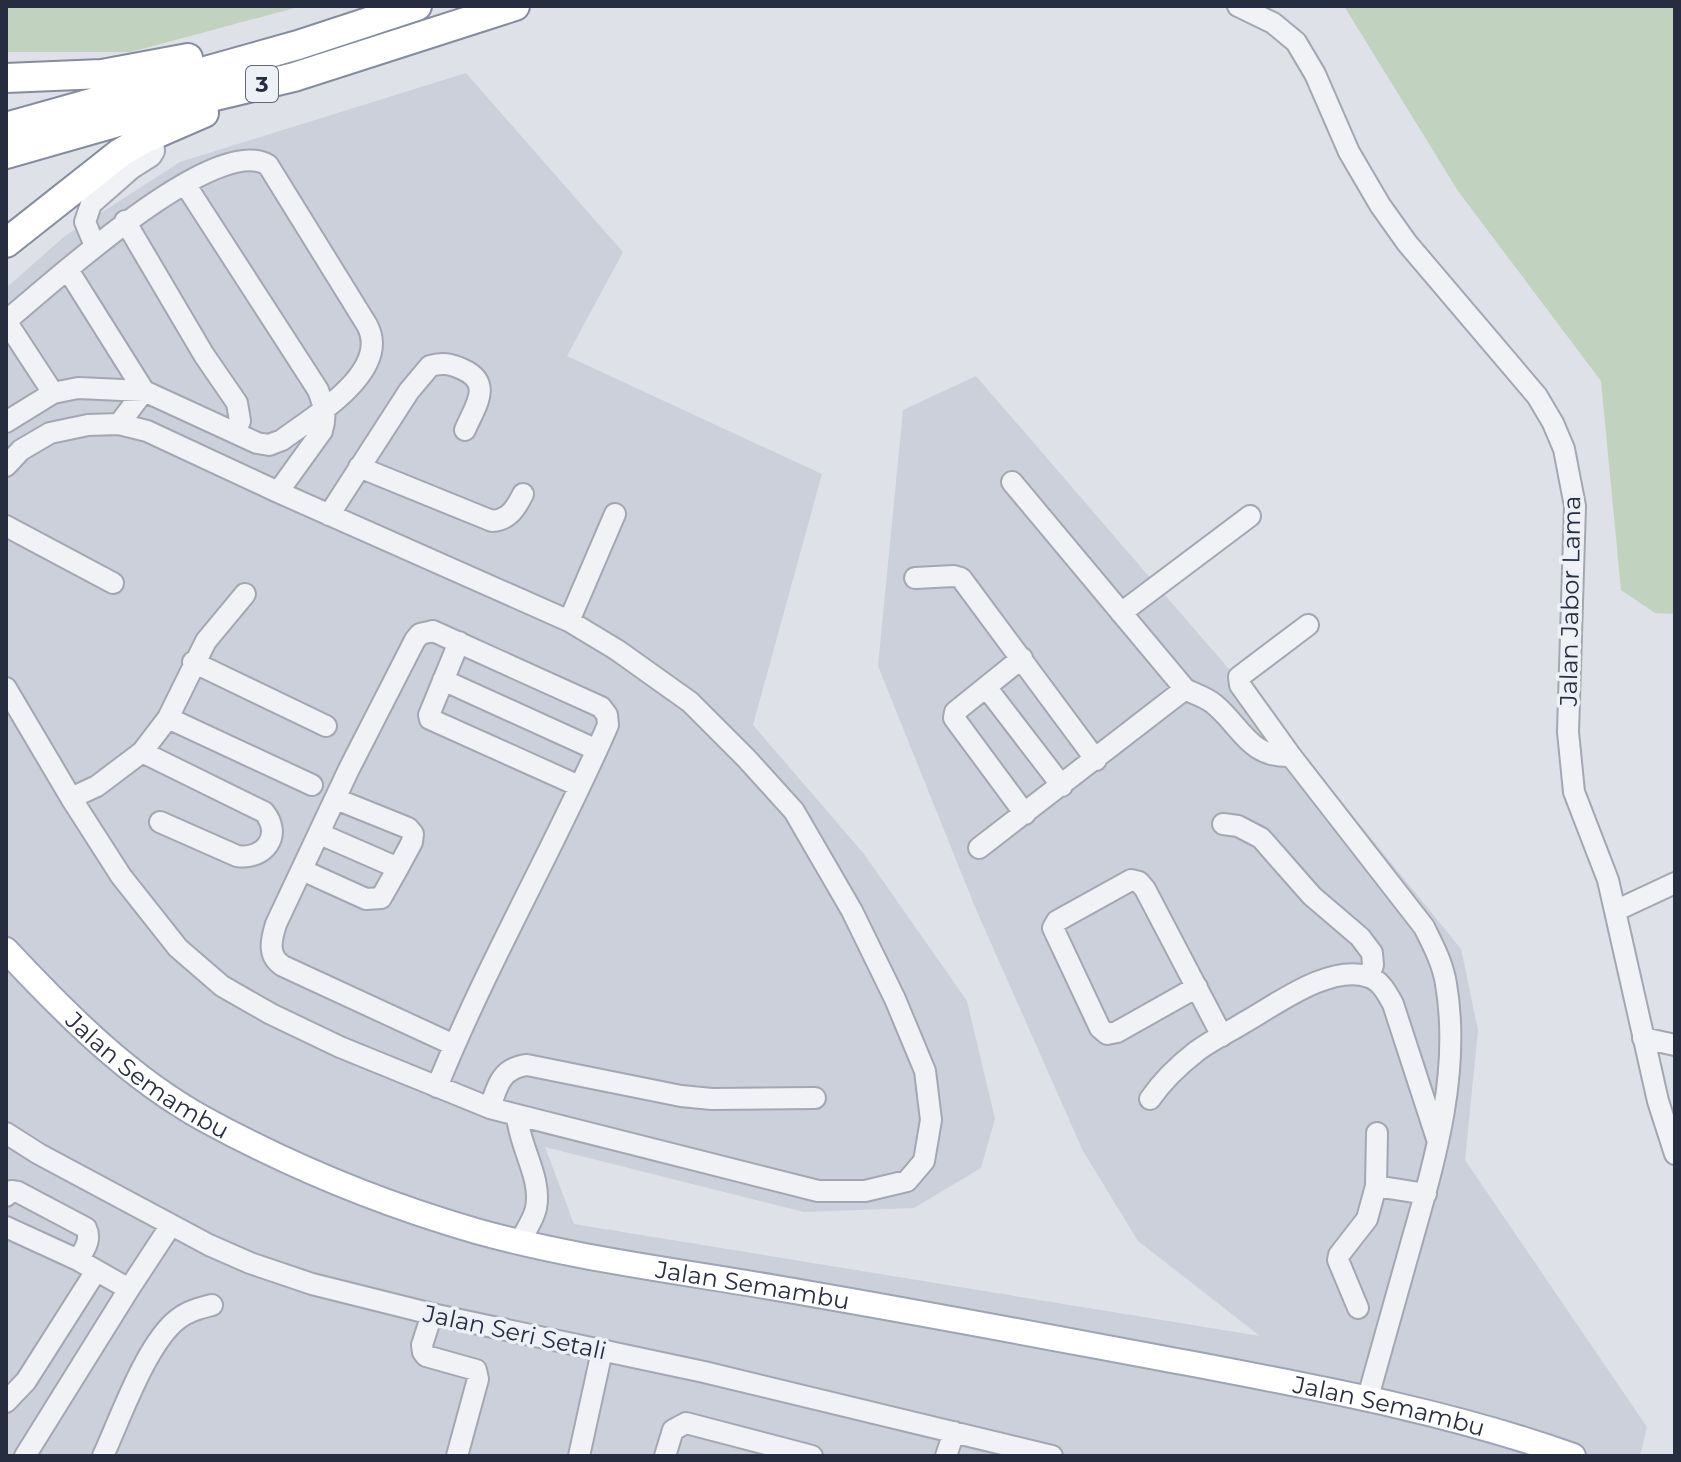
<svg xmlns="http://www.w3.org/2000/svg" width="1681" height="1462" font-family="Montserrat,sans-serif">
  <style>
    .built { fill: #ccd0da }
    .green { fill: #c1d3bf }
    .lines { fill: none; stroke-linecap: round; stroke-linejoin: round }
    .minor-casing { stroke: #a3a7b2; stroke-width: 24 }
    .major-casing { stroke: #9da4b5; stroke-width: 28 }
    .highway-casing { stroke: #858ca0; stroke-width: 32 }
    .minor { stroke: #f1f2f6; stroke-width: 20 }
    .major { stroke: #fff; stroke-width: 24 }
    .highway { stroke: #fff; stroke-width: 28 }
    .labels { text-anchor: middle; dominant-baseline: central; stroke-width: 7; stroke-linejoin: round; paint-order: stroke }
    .shield { fill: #edf0f6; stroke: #626877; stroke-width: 2 }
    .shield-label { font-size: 22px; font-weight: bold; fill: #262d40 }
    .street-label { font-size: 24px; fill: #262d40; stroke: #edf0f6 }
  </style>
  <rect width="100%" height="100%" fill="#dee1e8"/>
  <path class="built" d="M466,73L623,252L567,356L822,474L753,725L864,854L967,1001L995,1119L981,1168L914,1208L804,1212L545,1147L574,1224L1260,1336L1138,1241L1083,1151L975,907L878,666L903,410L976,376L1310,763L1461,949L1478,1030L1465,1160L1647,1427L1640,1456H6V288L65,236L180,162Z"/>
  <path class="green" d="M6,6H302L131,52H6Z
    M1344,6H1675V614L1655,613L1621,590L1601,381L1458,191Z"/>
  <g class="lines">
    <g class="minor-casing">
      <path id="minor" d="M1238,6L1273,23L1296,42L1315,74L1349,152L1380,205L1407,243L1537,396L1553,423L1564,449L1575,506L1568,732L1574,792L1608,880L1658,1101L1675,1154
        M185,184L318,390C324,406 327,414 322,431L278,492
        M125,221L204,355L237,403L240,421L235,433
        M95,246L85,222L91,204L132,168L151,156L154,151L153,135
        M68,270L144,391L119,424
        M6,321C49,286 215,132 268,165L367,325C392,371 314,416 282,440L269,445L257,443L144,391L78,388L53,393L6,422
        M6,321L53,393
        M6,466L21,450L50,433L88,425L119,424L147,431L278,492L569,621L617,650L690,702L746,758L794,811L852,911L895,999L925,1071L931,1120L924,1161L907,1181L865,1191H818L490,1108L340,1047L271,1014L222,986L178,948L121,876L71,798L6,688
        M359,467L492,521C509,520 516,508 523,494
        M1012,482L1185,689C1194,694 1206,697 1214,704C1242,727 1249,758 1291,756L1424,927C1433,945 1443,964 1446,984C1461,1072 1435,1160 1411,1244C1397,1295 1382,1346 1368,1397
        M329,515L409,391L430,366C442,362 451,364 462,369C494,383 475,406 465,430
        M6,526L113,583
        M915,578L954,576L961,578L1096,760
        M1121,613L1250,516
        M569,621L615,514
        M459,642L429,715L430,719L579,786
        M1022,658L955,712L954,718L1025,814
        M193,662L326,726
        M443,680L597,750
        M986,687L1062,786
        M168,718L312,785
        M142,752L264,812C283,835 265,860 237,856L160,822
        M1291,756L1240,685L1239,677L1308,625
        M71,798L97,786L142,752L168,718L206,641L245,594
        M336,799L408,828L413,834L412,842L398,868
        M1223,824L1238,826L1261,838L1312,896L1360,937L1372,953L1373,965L1369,977
        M979,848L1185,689
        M302,870L366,899L381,898L398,868L320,834
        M1615,911L1675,883
        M1197,987L1117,1032L1107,1034L1100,1028L1053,928L1057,921L1131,880L1139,882L1145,889L1222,1036
        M1643,1038L1675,1045
        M437,1087C487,963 555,847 608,725L607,715L601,707L433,631L420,634L415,640L349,769L276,924C271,940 267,956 283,966L454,1045
        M1150,1099C1163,1080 1179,1065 1197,1051C1212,1040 1229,1032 1245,1022C1277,1004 1331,963 1369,977C1381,981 1387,993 1393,1004L1437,1139
        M490,1108C497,1086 501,1068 527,1065L681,1096L712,1099L815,1098
        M517,1117C520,1148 542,1178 536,1208C534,1219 525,1231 520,1242
        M6,1133L39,1154L209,1245L250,1263L312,1284L432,1314L704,1372L1052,1456
        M1376,1186L1377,1133
        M6,1196L11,1191L18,1192L86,1228C92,1240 84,1250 78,1260
        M6,1227L78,1260L129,1289
        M1358,1308L1338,1260L1339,1255L1367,1219L1376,1186L1426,1194
        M432,1314L422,1345L423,1352L426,1356L476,1370L478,1379L457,1456
        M6,1402L26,1381L96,1271
        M25,1456L129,1289L171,1225
        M103,1456C120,1419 147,1342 178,1319C188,1311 200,1308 212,1305
        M579,1456L602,1351
        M665,1456L673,1430L686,1423L812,1456
        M946,1456L954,1432"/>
    </g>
    <g class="major-casing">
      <g id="major">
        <path id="s1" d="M6,950C65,1013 128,1077 204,1119C290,1166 382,1204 476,1231C576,1259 680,1271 782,1289C918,1312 1053,1338 1188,1363C1318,1388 1447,1411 1573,1456"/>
      </g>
    </g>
    <g class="highway-casing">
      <path id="highway" d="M6,78L102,74L188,58
        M6,127L298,45L417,6
        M6,154L174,106L294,77L515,6
        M6,243L120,153L144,139L204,113"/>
    </g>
    <use href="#minor" class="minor"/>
    <use href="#major" class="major"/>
    <use href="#highway" class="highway"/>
  </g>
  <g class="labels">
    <rect class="shield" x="246" y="66" width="32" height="36" rx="6"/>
    <g class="shield-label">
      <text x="262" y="84">3</text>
    </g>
    <g class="street-label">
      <text transform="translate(1570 601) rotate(-89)">Jalan Jabor Lama</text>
      <text stroke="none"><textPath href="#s1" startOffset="190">Jalan Semambu</textPath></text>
      <text stroke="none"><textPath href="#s1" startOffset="838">Jalan Semambu</textPath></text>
      <text transform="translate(515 1332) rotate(12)">Jalan Seri Setali</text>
      <text stroke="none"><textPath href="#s1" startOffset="1486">Jalan Semambu</textPath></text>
    </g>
  </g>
  <rect width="1681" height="1462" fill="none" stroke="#262d40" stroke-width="16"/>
</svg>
